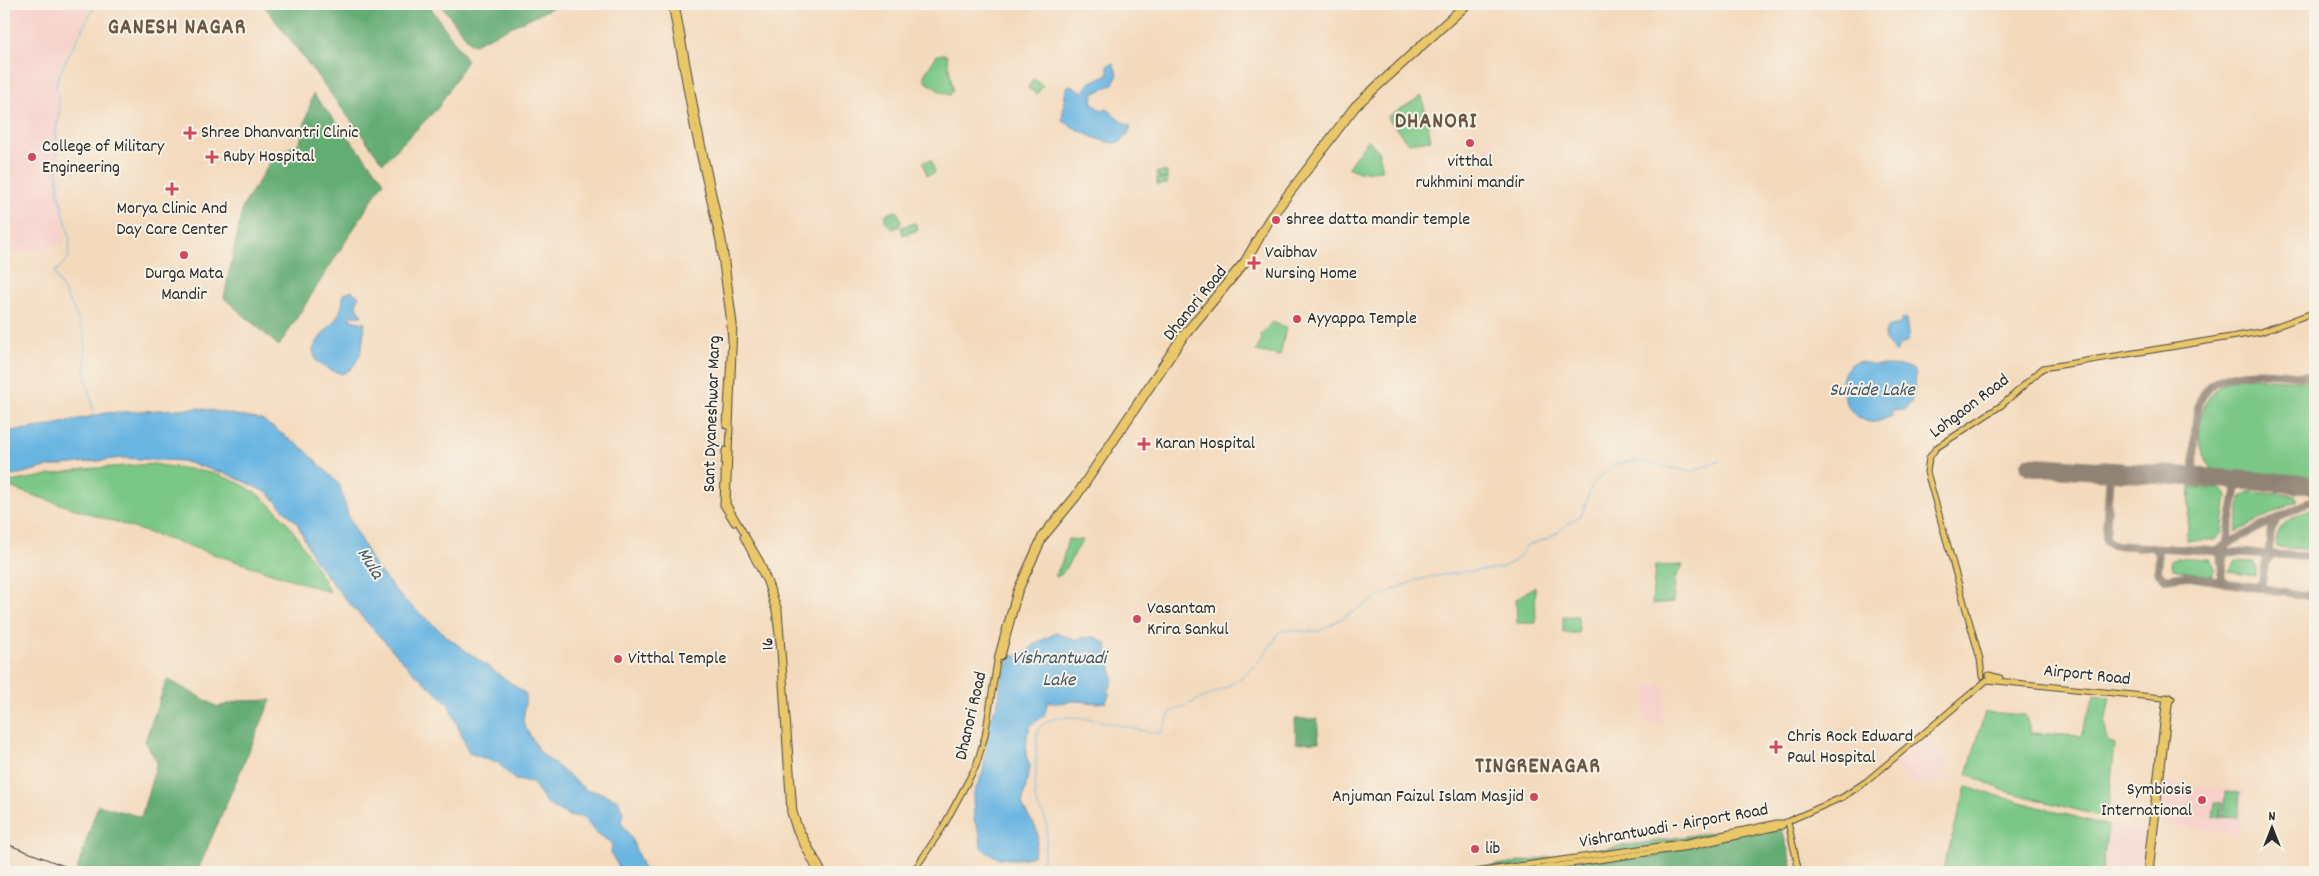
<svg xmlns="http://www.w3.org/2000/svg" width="2319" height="876" font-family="Dekko,sans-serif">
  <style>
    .built { fill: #f7d0ca }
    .green { fill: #7ac786; stroke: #527958 }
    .forest { fill: #63ac73; stroke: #476c4f }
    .water { fill: #69b5e2; stroke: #4a7086 }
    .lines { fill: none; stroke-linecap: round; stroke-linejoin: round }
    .stream { stroke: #69b5e2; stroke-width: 1 }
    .taxiway { stroke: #908274; stroke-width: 8 }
    .runway { stroke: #908274; stroke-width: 19 }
    .major-casing { stroke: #494541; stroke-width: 7 }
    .major { stroke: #eac769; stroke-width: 5 }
    .rail { stroke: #2b2b2b; stroke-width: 1 }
    .poi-dot { fill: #d1495b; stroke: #f7f3e8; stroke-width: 2 }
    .labels { text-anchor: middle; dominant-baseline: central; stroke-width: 4; stroke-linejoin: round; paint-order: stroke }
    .poi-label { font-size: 18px; fill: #2b2b2b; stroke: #f7f3e8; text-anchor: start }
    .street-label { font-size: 18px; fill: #2b2b2b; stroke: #f7f3e8 }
    .water-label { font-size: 19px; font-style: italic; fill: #3e5462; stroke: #f7f3e8 }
    .district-label { font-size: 22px; font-weight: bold; letter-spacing: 1px; fill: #6b5643; stroke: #f7f3e8 }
  </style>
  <rect width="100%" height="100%" fill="#f7f3e8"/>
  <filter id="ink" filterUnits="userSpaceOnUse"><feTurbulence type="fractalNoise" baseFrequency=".02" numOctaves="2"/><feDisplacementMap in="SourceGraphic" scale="10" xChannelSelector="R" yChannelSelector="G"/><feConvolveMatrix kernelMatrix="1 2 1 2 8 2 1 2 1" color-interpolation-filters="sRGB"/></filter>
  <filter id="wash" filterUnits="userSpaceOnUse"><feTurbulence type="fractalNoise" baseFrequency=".0096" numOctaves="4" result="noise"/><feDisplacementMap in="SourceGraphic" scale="20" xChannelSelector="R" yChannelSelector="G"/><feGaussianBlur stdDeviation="1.12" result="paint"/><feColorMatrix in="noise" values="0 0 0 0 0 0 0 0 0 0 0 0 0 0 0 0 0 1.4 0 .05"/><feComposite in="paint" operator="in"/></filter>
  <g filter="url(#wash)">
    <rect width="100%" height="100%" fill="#f4dabd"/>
    <path class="built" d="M4,4H92L57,70L64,245L4,256Z
      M1484,141L1495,142L1494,161L1485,162Z
      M1647,684L1666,685L1663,723L1644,722Z
      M1925,735L1946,760L1948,781L1911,783L1893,764Z
      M2163,782L2245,791L2239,835L2159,823L2157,821Z
      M2108,826L2148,831L2143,872H2102Z"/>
    <path class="green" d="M944,54L947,56L953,89L950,95L941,92L925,81L924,75L937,55Z
      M1033,79L1043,85L1037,94L1033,91V89L1032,91L1028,88Z
      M1422,96L1431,140L1408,143L1387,117Z
      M1368,139L1379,152L1383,170L1359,172L1348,167Z
      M931,160L935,173L927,175L923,162Z
      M1157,172H1167V178L1159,179H1167V184L1157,185V177L1160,176H1157Z
      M897,211L901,220L899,227L892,229L885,221L886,214Z
      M915,223L918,230L903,235L901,227Z
      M1272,322L1286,327L1280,356L1256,351L1262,339L1260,336Z
      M2241,377L2315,382V477L2213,471C2192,445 2195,403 2223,383C2228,380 2236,379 2241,377Z
      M154,464C175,468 198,469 218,475C280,494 299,540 330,592L17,490L4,483L84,469Z
      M2190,487L2220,489L2227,495L2222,533L2215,540H2187Z
      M2248,492L2296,495L2298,500L2236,532L2241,497Z
      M2315,509V550L2277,547C2272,524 2297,514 2315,509Z
      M1068,539L1083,540L1062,574L1057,577L1055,576L1062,562Z
      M2177,557L2210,559L2215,568L2214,572L2211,576L2172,569L2170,561Z
      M2236,561L2253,562L2257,569L2255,576L2228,572Z
      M1683,565L1675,579L1673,602L1652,604L1655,566Z
      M1535,586L1536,623H1517L1516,599Z
      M1563,616H1578L1579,633H1563Z
      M2094,695L2110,697L2105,723L2107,741L2115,744L2107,818L2002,790L1967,774L1985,712L2025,715L2031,733L2081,736Z
      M1966,787L2108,826L2102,872H1954L1943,869Z
      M2225,792L2240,793L2238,818L2223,817Z
      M2215,803H2222L2221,817L2213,816Z"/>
    <path class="forest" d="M263,4H428L467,60L438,108L383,163Z
      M440,4H560L472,45Z
      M313,94L384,181L279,346L224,298L243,206L273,158L300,142Z
      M167,679L218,707L238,701L271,700L197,872H76L98,805L141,817L157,762L145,741Z
      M1295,719H1317L1319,742L1296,743Z
      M1780,822L1794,872H1451Z"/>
    <path class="water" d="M1113,63L1118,75L1112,85L1093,94L1092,102L1099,109L1109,110L1120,121L1131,126C1129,132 1126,139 1120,142C1107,147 1073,128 1062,120L1066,88L1070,85L1083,92L1089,83L1108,74V65Z
      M352,291L359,297L356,303L362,316H352L350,320L365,323C362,343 363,365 342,374L328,369L316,361L313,350C323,326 344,322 343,294Z
      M1903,318L1906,319L1909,340L1899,346L1896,353L1884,339L1887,327L1900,324Z
      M1858,361C1864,362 1872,365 1878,365C1891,366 1904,363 1915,371C1917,380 1914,403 1906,409C1903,411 1895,410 1891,410L1892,416C1884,419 1878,423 1870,422C1843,417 1829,371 1858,361Z
      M199,408L262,420L305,450L339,484L349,518L374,565L401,597L451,640L526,694L523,723L539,751L586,790L599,792L618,800L623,812L621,822L631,838L645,872H622L611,854L612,844L595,831L582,817L569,816L547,804L532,782L515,780L498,763L469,753L448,703L411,670L347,601L315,561L297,523L268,493L230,475L182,461L122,458L46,467L4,478V432L48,426L106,413Z
      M1056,633L1072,639L1095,637L1106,643L1113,678L1111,687L1106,692L1110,693L1106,702C1095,704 1089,702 1078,701C1067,700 1059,706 1048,701L1044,716L1031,725L1027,735L1026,755L1030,767L1022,804C1031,826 1045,826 1033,856C1017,861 992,861 981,847L980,834L974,820L973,796L983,772L989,723L999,700L1001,680L1011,657L1028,652L1034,644Z"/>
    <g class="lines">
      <path class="stream" d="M92,4L94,7L64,64L56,83L60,109L56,129L58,190L70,239L68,259L54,273L74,310L85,337L86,379L95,416
        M1039,872C1044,860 1050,831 1045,818C1042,810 1036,807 1035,797L1037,733C1051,697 1136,734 1161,733L1171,712C1223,688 1248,685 1279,632C1287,627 1306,633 1319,631C1350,615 1385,590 1418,580C1432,576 1449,574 1463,572C1489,569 1512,573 1526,546L1549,538L1582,514L1593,482L1618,463L1638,461L1691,472L1720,461"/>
      <path class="taxiway" d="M2110,471L2106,534V540L2112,545L2315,557
        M2194,477C2195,455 2193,430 2198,408C2209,358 2279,375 2315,377
        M2152,547C2162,553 2158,563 2158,572L2165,579L2185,576L2315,597
        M2222,562L2220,554L2217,552L2225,545L2315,499
        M2226,583L2221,576L2238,480
        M2255,587L2262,582L2265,562L2273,555L2269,551L2271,530L2277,519"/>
      <path class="runway" d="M2030,466L2315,485"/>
    </g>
  </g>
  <g filter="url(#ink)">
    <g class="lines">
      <g class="major-casing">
        <path id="major" d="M671,4L693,126L719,241L729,316L731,340L726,426
          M676,4L698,125L723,240L734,324L727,504L761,562L779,610L794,812L799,827L823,872
          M725,450L723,505L734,523
          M743,537L766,582L775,611L780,650L790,813L795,829L817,872
          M999,658L1002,656L1019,592L1044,538L1077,498L1183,340L1248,261L1271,220L1357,107L1470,4
          M1989,675L2000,678
          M1982,676L1980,659L1927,472L1929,458L1936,448L2002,405L2043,368L2261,332L2315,312
          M1987,680L2172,699
          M1788,822L1799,872
          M913,872L943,827L976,766L985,736L998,655L1016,591L1042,534L1074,496L1180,337L1244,260L1268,218L1354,105L1464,4
          M1475,872L1688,842L1777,823H1784
          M1514,872L1689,847L1782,826L1784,823L1843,797L1867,781L1987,680
          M2146,872L2166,697
          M2150,872L2170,697"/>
      </g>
      <use href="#major" class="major"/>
      <path class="rail" d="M4,843L67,867"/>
    </g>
  </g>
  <g class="poi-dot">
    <path d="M187.5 125.5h5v5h5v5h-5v5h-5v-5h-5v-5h5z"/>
    <circle cx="1470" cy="143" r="5"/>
    <circle cx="32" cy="157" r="5"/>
    <path d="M209.5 149.5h5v5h5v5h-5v5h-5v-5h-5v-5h5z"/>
    <path d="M169.5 181.5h5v5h5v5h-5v5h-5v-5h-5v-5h5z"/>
    <circle cx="1276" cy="220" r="5"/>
    <circle cx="184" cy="255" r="5"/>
    <path d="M1251.5 255.5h5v5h5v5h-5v5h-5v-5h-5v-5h5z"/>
    <circle cx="1297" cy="319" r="5"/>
    <path d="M1141.5 436.5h5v5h5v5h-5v5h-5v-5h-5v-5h5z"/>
    <circle cx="1137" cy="619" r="5"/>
    <circle cx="618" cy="659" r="5"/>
    <path d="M1773.5 739.5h5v5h5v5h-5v5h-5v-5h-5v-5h5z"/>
    <circle cx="1534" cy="797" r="5"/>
    <circle cx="2202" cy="800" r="5"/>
    <circle cx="1475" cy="849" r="5"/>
  </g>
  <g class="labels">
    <g class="poi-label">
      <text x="201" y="133">Shree Dhanvantri Clinic</text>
      <text x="42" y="147">College of Military<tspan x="42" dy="21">Engineering</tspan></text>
      <text x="223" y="157">Ruby Hospital</text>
      <text x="1470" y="162" text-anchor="middle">vitthal<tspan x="1470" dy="21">rukhmini mandir</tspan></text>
      <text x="172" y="209" text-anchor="middle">Morya Clinic And<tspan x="172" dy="21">Day Care Center</tspan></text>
      <text x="1286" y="220">shree datta mandir temple</text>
      <text x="1265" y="253">Vaibhav<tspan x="1265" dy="21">Nursing Home</tspan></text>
      <text x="184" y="274" text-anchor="middle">Durga Mata<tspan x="184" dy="21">Mandir</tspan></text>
      <text x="1307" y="319">Ayyappa Temple</text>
      <text x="1155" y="444">Karan Hospital</text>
      <text x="1147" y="609">Vasantam<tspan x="1147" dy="21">Krira Sankul</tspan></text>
      <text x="628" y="659">Vitthal Temple</text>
      <text x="1787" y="737">Chris Rock Edward<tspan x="1787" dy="21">Paul Hospital</tspan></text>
      <text x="2192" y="790" text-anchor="end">Symbiosis<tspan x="2192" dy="21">International</tspan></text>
      <text x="1524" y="797" text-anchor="end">Anjuman Faizul Islam Masjid</text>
      <text x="1485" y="849">lib</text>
    </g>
    <g class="street-label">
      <text transform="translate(1196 304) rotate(-51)">Dhanori Road</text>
      <text transform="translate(1970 407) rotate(-37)">Lohgaon Road</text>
      <text transform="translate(713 414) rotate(-88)">Sant Dyaneshwar Marg</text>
      <text transform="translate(769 644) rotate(-95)">16</text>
      <text transform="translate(2087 676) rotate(6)">Airport Road</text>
      <text transform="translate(972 716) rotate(-77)">Dhanori Road</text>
      <text transform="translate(1674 827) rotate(-10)">Vishrantwadi - Airport Road</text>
    </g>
    <g class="water-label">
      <text x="1872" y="391">Suicide Lake</text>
      <text transform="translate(369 564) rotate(58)">Mula</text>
      <text x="1059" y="659">Vishrantwadi<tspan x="1059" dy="22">Lake</tspan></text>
    </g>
    <g class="district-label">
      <text x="177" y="28">GANESH NAGAR</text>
      <text x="1436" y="122">DHANORI</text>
      <text x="1538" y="767">TINGRENAGAR</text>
    </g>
  </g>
  <rect width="2319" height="876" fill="none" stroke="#f7f3e8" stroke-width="20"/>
  <g transform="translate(2272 828)" stroke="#f7f3e8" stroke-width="4" paint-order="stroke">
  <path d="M0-4L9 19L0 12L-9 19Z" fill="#2b2b2b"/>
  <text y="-8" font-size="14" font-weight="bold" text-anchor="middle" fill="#2b2b2b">N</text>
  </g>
</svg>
